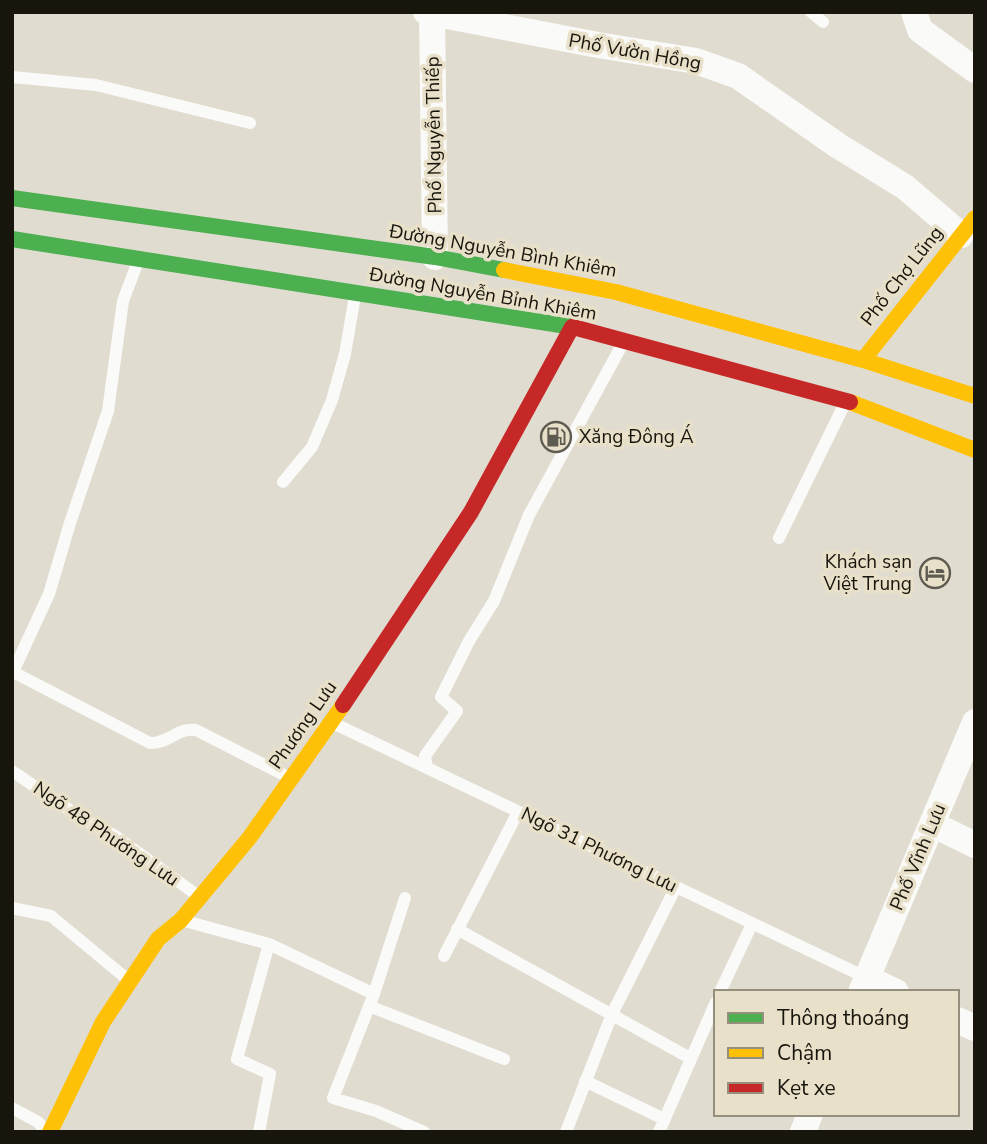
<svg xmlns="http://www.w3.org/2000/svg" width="987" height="1144" font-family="'Nunito Sans',sans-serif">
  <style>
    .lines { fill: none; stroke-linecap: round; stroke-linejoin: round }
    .lane { stroke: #fafaf8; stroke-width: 12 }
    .street { stroke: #fafaf8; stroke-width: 26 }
    .fast { stroke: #4caf50; stroke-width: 16 }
    .slow { stroke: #ffc107; stroke-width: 16 }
    .jam { stroke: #c62828; stroke-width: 16 }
    .labels { text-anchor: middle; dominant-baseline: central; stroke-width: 7; stroke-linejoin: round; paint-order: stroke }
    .street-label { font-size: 19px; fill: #18150d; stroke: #e8e0c9 }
    .poi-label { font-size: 19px; fill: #18150d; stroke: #e8e0c9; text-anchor: start }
  </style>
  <rect width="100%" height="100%" fill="#e1dcd0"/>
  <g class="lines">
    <path class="lane" d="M811,12L823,22
      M12,77L96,85L250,123
      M283,482L312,447L332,400L345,354L355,296
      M779,538L844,405
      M13,672L150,743C168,744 178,727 196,730L288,777
      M12,674L49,594L70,523L108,411L123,301L137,264
      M335,724L867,978
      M427,768L425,756L457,711L441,697L469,641L494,601L529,515L622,345
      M12,771L83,819L114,835L197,895
      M405,898L374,994L333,1098L376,1111L424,1132
      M12,908L51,916L127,979
      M185,921L269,944L374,994
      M457,929L690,1058
      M444,956L518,812
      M720,992L752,924
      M369,1006L504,1059
      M585,1081L664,1119
      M12,1108L38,1122L46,1131
      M259,1132L270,1074L237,1059L269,944
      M566,1132L612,1014L676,887
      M659,1132L716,1002"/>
    <path class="street" d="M426,12L598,45L696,61L738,76L837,145L905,187L961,235
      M432,12L435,257
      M914,12L920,30L975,70
      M932,824L975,845
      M867,978L896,992
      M861,992L975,722
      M957,1020L975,1028
      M803,1132L810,1114"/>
    <path class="fast" d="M12,198L435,257L504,270
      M12,239L573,327"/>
    <path class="slow" d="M504,270L616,292L863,360L975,396
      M863,360L975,218
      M850,402L975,450
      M50,1132L103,1022L158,939L181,920L250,837L343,705"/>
    <path class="jam" d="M573,327L850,402
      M343,705L471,512L572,327"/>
  </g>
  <defs>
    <g id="fuel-ring" transform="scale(1.575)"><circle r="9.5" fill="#e8e0c9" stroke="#5e5b51" stroke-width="1.5"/><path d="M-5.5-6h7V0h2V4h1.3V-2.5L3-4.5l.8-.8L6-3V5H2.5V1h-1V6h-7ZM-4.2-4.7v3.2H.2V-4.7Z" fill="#5e5b51"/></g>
    <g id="hotel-ring" transform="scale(1.575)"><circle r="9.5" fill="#e8e0c9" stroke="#5e5b51" stroke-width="1.5"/><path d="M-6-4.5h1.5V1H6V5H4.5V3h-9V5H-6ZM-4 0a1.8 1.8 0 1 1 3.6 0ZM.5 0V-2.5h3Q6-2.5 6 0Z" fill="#5e5b51"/></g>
  </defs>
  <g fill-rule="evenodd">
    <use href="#fuel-ring" x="556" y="437"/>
    <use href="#hotel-ring" x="935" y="573"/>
  </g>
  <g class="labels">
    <g class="street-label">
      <text transform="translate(635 52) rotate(10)">Phố Vườn Hồng</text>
      <text transform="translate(434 135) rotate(-91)">Phố Nguyễn Thiếp</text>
      <text transform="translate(503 251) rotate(10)">Đường Nguyễn Bình Khiêm</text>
      <text transform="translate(902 276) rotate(-52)">Phố Chợ Lũng</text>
      <text transform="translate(483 294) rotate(10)">Đường Nguyễn Bỉnh Khiêm</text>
      <text transform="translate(303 725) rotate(-55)">Phương Lưu</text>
      <text transform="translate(106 834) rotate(34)">Ngõ 48 Phương Lưu</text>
      <text transform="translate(599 850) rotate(26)">Ngõ 31 Phương Lưu</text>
      <text transform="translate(918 857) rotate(-67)">Phố Vĩnh Lưu</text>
    </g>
    <g class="poi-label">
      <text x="579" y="437">Xăng Đông Á</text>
      <text x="912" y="562" text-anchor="end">Khách sạn<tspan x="912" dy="22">Việt Trung</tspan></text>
    </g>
  </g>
  <rect width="987" height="1144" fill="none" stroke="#18150d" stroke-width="28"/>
  <rect x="714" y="990" width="245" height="126" fill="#e8e0c9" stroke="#958f7e" stroke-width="2"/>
  <rect x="728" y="1013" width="35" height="10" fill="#4caf50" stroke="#958f7e" stroke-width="2"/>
  <text x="777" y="1025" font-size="21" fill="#18150d">Thông thoáng</text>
  <rect x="728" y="1048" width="35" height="10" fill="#ffc107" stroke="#958f7e" stroke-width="2"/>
  <text x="777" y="1060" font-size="21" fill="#18150d">Chậm</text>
  <rect x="728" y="1083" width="35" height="10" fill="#c62828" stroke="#958f7e" stroke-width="2"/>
  <text x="777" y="1095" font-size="21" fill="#18150d">Kẹt xe</text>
</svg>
